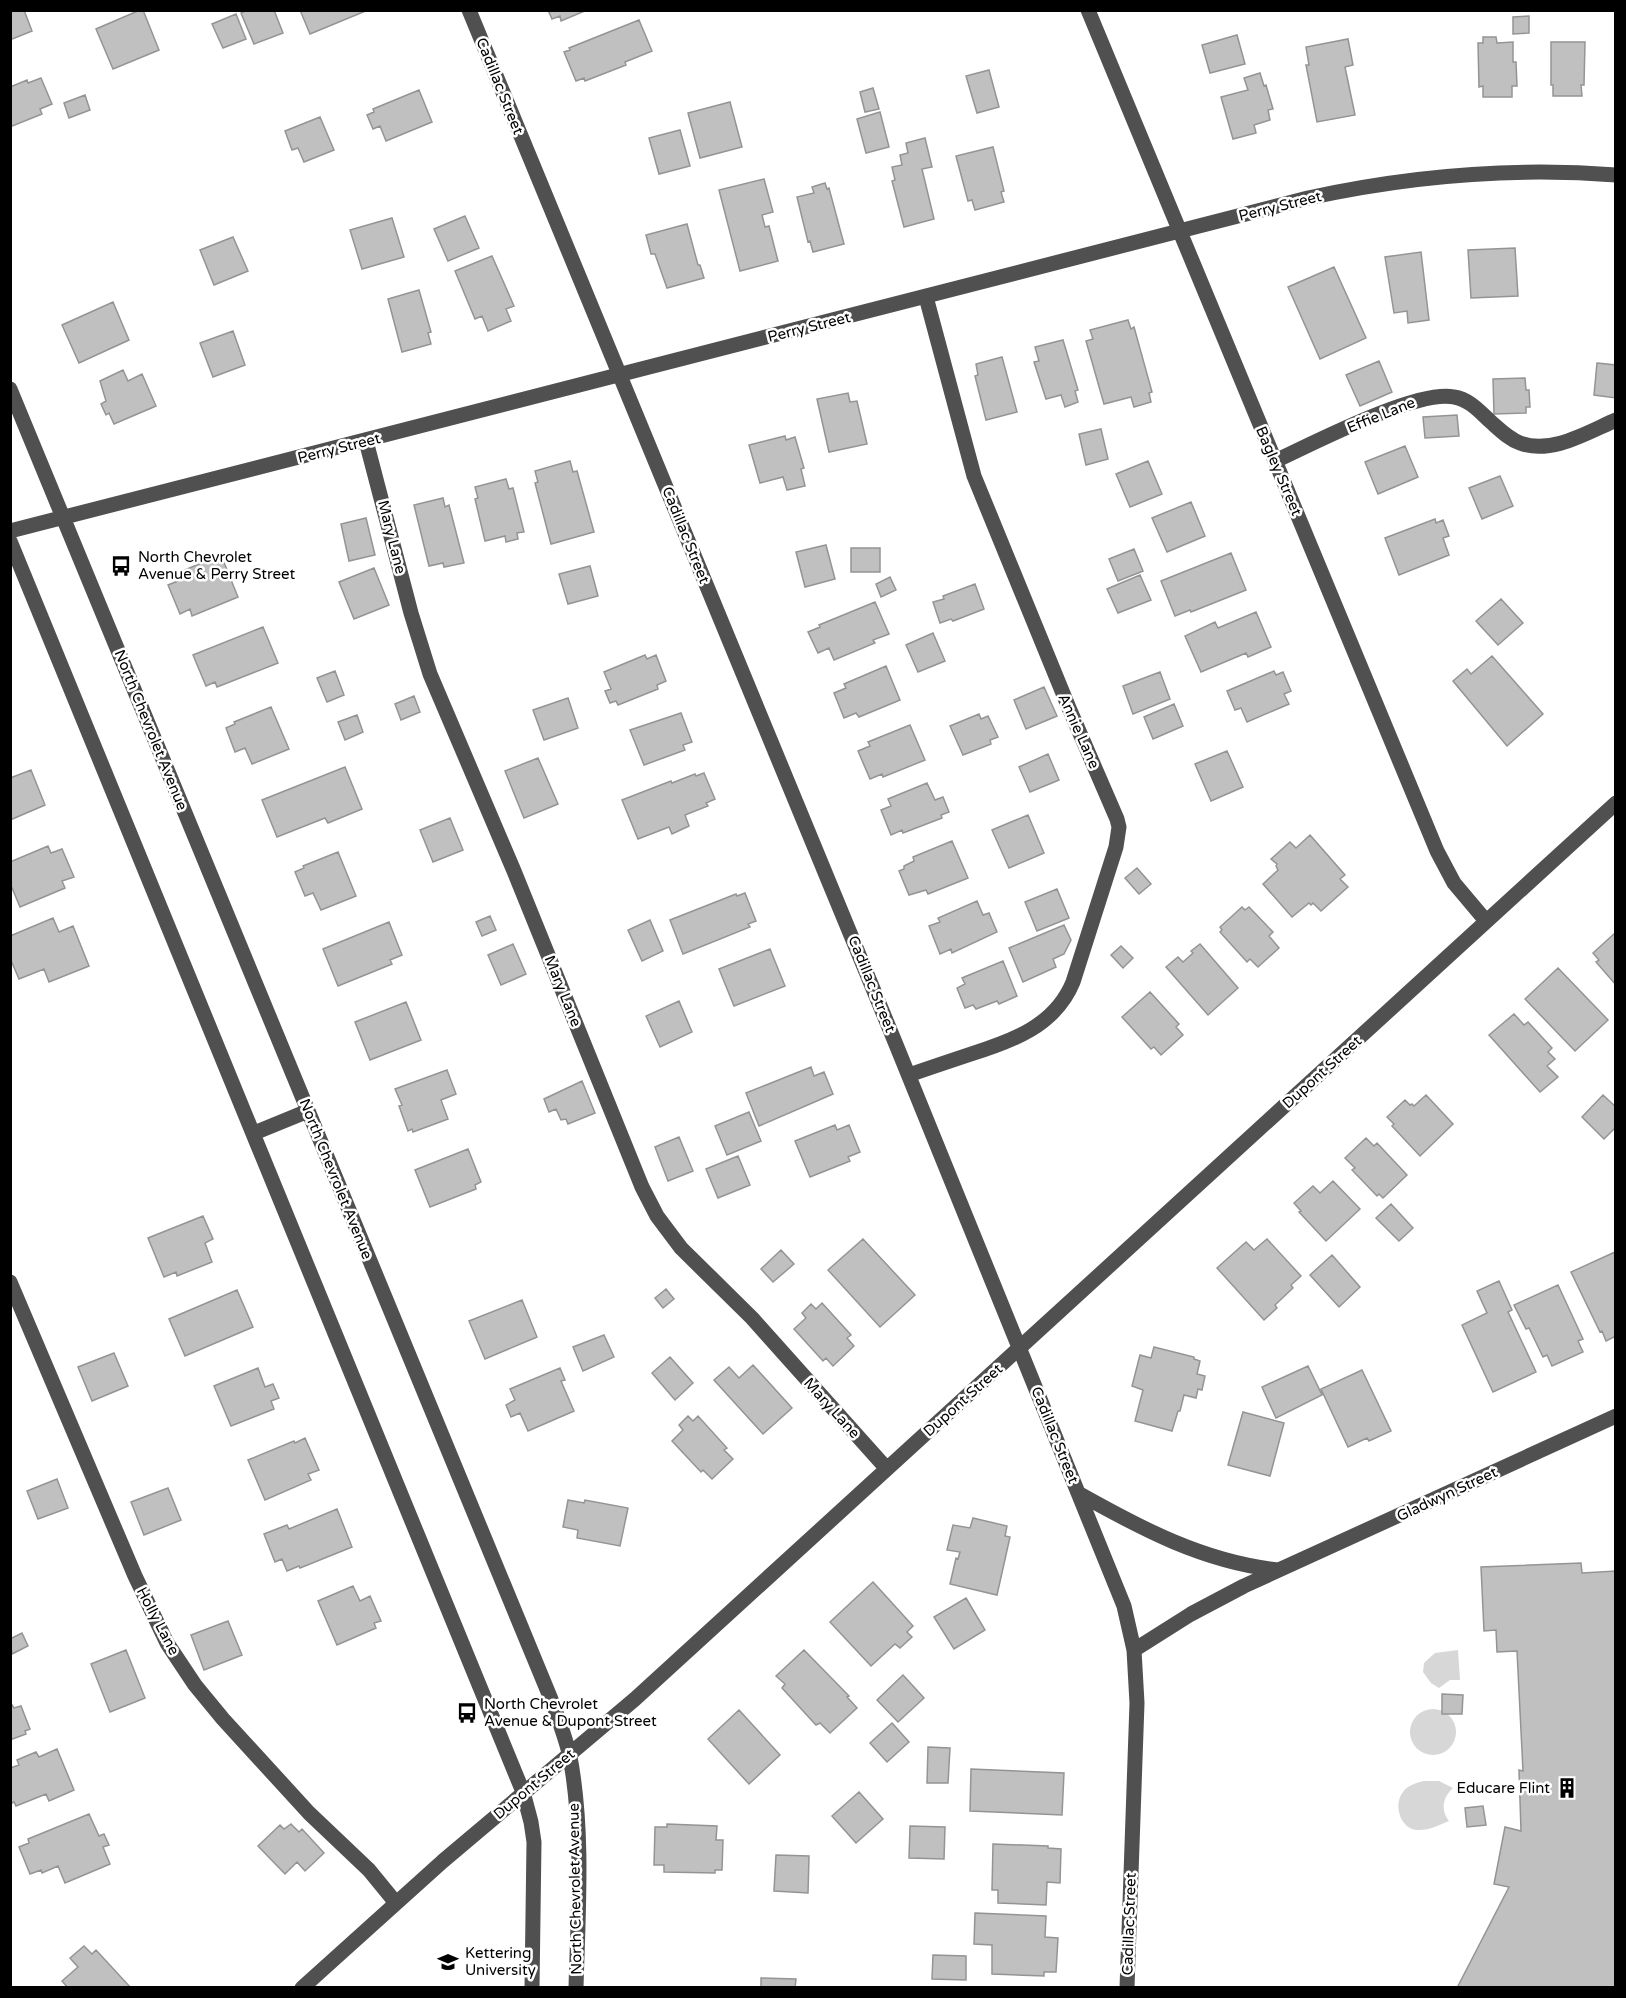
<svg xmlns="http://www.w3.org/2000/svg" width="1626" height="1998" font-family="'Varela Round',sans-serif">
  <style>
    .green { fill: #d7d7d7 }
    .building { fill: #c0c0c0; stroke: #949494; stroke-width: 1.5 }
    .lines { fill: none; stroke-linecap: round; stroke-linejoin: round }
    .minor { stroke: #505050; stroke-width: 15 }
    .labels { text-anchor: middle; dominant-baseline: central; stroke-width: 5; stroke-linejoin: round; paint-order: stroke }
    .street-label { font-size: 15px; fill: #000; stroke: #fff }
    .poi-label { font-size: 15px; fill: #000; stroke: #fff; text-anchor: start }
  </style>
  <rect width="100%" height="100%" fill="#fff"/>
  <path class="green" d="M1458,1650L1460,1680H1450L1439,1688L1431,1683L1423,1672L1424,1663L1435,1653Z
    M1410 1732a23 23 0 1 1 46 0a23 23 0 1 1-46 0Z
    M1424,1781H1439L1453,1788C1443,1797 1440,1810 1449,1821C1439,1825 1428,1831 1417,1830C1400,1829 1393,1804 1403,1792C1408,1785 1416,1783 1424,1781Z"/>
  <path class="building" d="M10,10H24L32,31L10,40Z
    M140,10H143L159,50L113,69L96,29Z
    M247,10H274L283,33L254,44L241,13Z
    M300,10H368L310,34Z
    M548,10H587L561,21L560,16L552,19Z
    M236,14L246,39L223,48L212,24Z
    M1529,16V33L1513,34V17Z
    M639,20L652,51L625,62L626,65L585,81L584,78L576,81L564,52L570,50L569,48Z
    M1237,35L1245,64L1210,73L1202,45Z
    M1483,37H1496L1497,43L1513,42V62H1516L1517,86H1512V97H1483V86L1479,87L1478,43H1483Z
    M1348,39L1353,65L1345,67L1355,115L1317,122L1306,65H1309L1306,47Z
    M1551,42H1585L1584,85H1581L1582,96H1553V85H1551Z
    M989,70L999,107L977,113L966,76Z
    M1260,73L1264,86L1266,85L1273,109L1268,110L1270,120L1254,125L1256,133L1233,139L1221,97L1248,90L1244,78Z
    M41,78L52,104L40,109L42,114L10,127V87L27,80L28,83Z
    M873,88L879,109L865,112L860,92Z
    M419,90L432,122L386,141L380,126L373,129L367,115L374,112L373,109Z
    M85,95L90,110L69,118L64,103Z
    M730,102L742,147L700,158L688,113Z
    M880,112L889,147L866,153L857,119Z
    M320,117L334,150L304,162L298,148L292,150L285,131Z
    M680,130L690,166L659,174L649,138Z
    M925,138L932,167L922,169L934,219L904,227L892,181L895,180L892,167L902,165L900,155L908,153L906,143Z
    M993,147L1004,191L1001,192L1004,202L975,210L972,200L968,201L956,156Z
    M764,179L773,212L762,215L765,227L769,226L778,261L740,271L719,190Z
    M825,183L827,189L829,188L844,244L813,252L810,241L808,242L797,197L814,193L812,187Z
    M465,216L479,248L448,261L434,229Z
    M392,218L404,257L362,269L350,230Z
    M687,224L698,265H700L704,278L667,288L655,254H651L646,235Z
    M233,237L248,271L214,285L200,250Z
    M1515,248L1518,296L1471,298L1468,250Z
    M1421,252L1429,320L1408,323L1407,311L1394,313L1385,257Z
    M492,256L514,306L506,309L511,321L488,331L482,316L475,319L455,271Z
    M1334,267L1366,338L1320,359L1288,287Z
    M419,290L431,332L428,333L431,344L402,352L388,299Z
    M113,302L129,340L79,363L62,325Z
    M1128,320L1131,329L1134,327L1152,392L1149,393L1151,402L1134,407L1131,397L1104,404L1086,341L1093,339L1090,330Z
    M233,331L245,365L213,377L200,343Z
    M1063,340L1078,390L1075,391L1078,402L1065,407L1061,395L1046,399L1034,362L1039,361L1035,347Z
    M1002,357L1017,412L986,420L975,376L978,375L976,364Z
    M1379,361L1392,392L1360,406L1346,375Z
    M1597,363L1616,365V398L1594,395Z
    M123,370L128,381L142,374L156,406L114,424L109,413L106,415L101,404L106,401L100,381Z
    M1525,378L1526,390H1529L1530,407H1526V413L1494,414L1493,379Z
    M848,393L850,402L857,401L867,444L829,452L817,399Z
    M1457,415L1459,436L1425,438L1423,417Z
    M1101,429L1108,459L1086,465L1079,434Z
    M785,436L786,440L795,437L804,468L801,469L805,486L787,490L783,477L760,483L749,445Z
    M1405,446L1418,477L1378,494L1365,462Z
    M570,461L573,472L577,471L594,532L551,544L535,483L538,482L535,471Z
    M1148,461L1162,494L1130,507L1116,474Z
    M1500,476L1513,506L1482,519L1469,488Z
    M506,479L509,489L513,488L524,532L517,533L518,539L506,542L505,536L485,541L475,499L478,498L475,487Z
    M443,498L445,507L449,505L464,563L444,567L443,563L429,566L414,505Z
    M1191,502L1205,536L1167,552L1152,518Z
    M366,518L375,555L349,561L341,524Z
    M1435,519L1436,523L1443,520L1449,536L1443,538L1449,555L1399,575L1385,538Z
    M826,545L835,579L805,587L796,552Z
    M851,548H880V572H851Z
    M1134,549L1143,571L1118,581L1109,559Z
    M1231,553L1246,590L1191,612L1190,610L1175,616L1161,581Z
    M221,555L238,597L192,616L190,609L180,614L168,585L178,581L175,574Z
    M590,566L598,596L568,604L559,574Z
    M374,568L389,605L354,619L339,582Z
    M1140,575L1151,600L1118,613L1107,589Z
    M890,577L896,590L881,597L876,584Z
    M975,584L984,609L953,621L951,619L940,623L933,602L944,599L943,596Z
    M1501,599L1523,623L1498,645L1476,621Z
    M875,602L889,634L873,640L875,643L834,660L829,648L818,653L808,632L820,627L819,625Z
    M1256,612L1271,647L1248,657L1246,653L1201,672L1185,636L1215,622L1218,628Z
    M263,627L278,663L217,687L215,682L206,686L193,655Z
    M933,633L945,661L918,672L906,645Z
    M645,655L647,659L656,655L666,681L657,685L658,689L618,705L616,701L610,703L605,691L611,689L604,672Z
    M1492,656L1543,714L1507,746L1453,681L1467,669L1471,674Z
    M886,666L900,700L859,717L856,713L844,718L834,693L846,688L844,684Z
    M335,671L344,695L327,702L317,678Z
    M1274,671L1276,675L1283,672L1291,691L1284,694L1289,704L1247,722L1241,708L1235,710L1227,691Z
    M1160,672L1170,699L1133,714L1123,686Z
    M1044,687L1057,716L1026,729L1014,700Z
    M414,696L420,712L401,720L395,704Z
    M568,698L578,728L544,740L533,710Z
    M1174,704L1183,726L1153,739L1144,717Z
    M271,707L289,749L252,764L245,748L235,752L226,728L235,724L234,722Z
    M681,713L692,742L683,745L685,750L644,765L630,730Z
    M979,714L981,719L988,716L998,737L990,740L991,744L963,755L950,726Z
    M357,715L363,732L345,740L338,722Z
    M910,725L925,760L883,777L882,774L870,779L858,751L870,746L868,742Z
    M1227,751L1243,787L1211,801L1195,764Z
    M1048,754L1059,780L1030,792L1019,767Z
    M538,758L558,804L524,818L505,771Z
    M345,767L362,809L328,823L325,818L277,837L262,800Z
    M31,770L45,805L10,820V778Z
    M704,773L715,799L706,803L708,806L685,815L689,826L672,834L669,827L638,839L622,800L671,781L672,783L695,774L696,776Z
    M927,783L935,800L943,797L949,812L941,815L942,818L903,833L902,830L891,835L881,810L891,806L888,799Z
    M1028,815L1044,853L1009,868L992,830Z
    M450,818L463,850L433,862L420,830Z
    M1310,835L1345,875L1340,879L1348,887L1321,911L1313,903L1311,905L1309,903L1292,917L1263,884L1278,870L1276,866L1277,864L1271,859L1290,842L1296,848Z
    M952,841L968,878L928,894L926,890L909,895L899,871L904,869V866L914,861L913,857Z
    M48,846L51,853L62,849L74,877L62,881L65,888L20,907L10,883V862Z
    M338,852L356,896L321,910L313,893L305,896L295,872L304,868L303,866Z
    M1137,868L1151,884L1139,894L1125,878Z
    M1057,889L1069,918L1037,931L1025,902Z
    M745,893L756,921L748,924L750,927L683,954L670,920L736,894L737,896Z
    M977,901L983,915L989,913L997,932L952,953L951,949L940,954L929,926L940,922L938,918Z
    M1242,907L1245,910L1249,907L1273,932L1269,936L1279,948L1258,967L1250,959L1247,962L1220,932L1222,930L1220,927Z
    M490,916L496,930L482,936L476,922Z
    M53,918L59,932L73,926L89,966L49,982L44,969L19,979L10,958V936Z
    M650,920L663,951L642,961L628,930Z
    M389,922L402,955L390,960L392,964L338,986L323,949Z
    M1064,925L1071,940L1064,954L1053,959L1056,967L1023,982L1009,948Z
    M1615,933L1616,934V985L1596,962L1599,960L1593,953Z
    M513,944L526,974L501,985L488,955Z
    M1200,944L1238,988L1208,1015L1166,967L1178,957L1183,962L1193,953L1191,951Z
    M1121,946L1133,958L1123,968L1111,955Z
    M770,949L785,986L734,1006L719,969Z
    M1003,961L1017,996L999,1004L997,1001L976,1009L973,1005L965,1008L957,988L965,984L962,978Z
    M1558,968L1608,1020L1575,1051L1525,999Z
    M1150,992L1179,1024L1176,1027L1183,1035L1161,1055L1154,1047L1151,1049L1122,1017Z
    M679,1001L692,1032L660,1047L646,1016Z
    M406,1002L421,1040L370,1060L355,1022Z
    M1514,1014L1524,1025L1528,1022L1552,1048L1548,1052L1555,1059L1547,1066L1558,1077L1540,1092L1489,1035Z
    M811,1067L814,1076L824,1072L833,1094L759,1126L746,1093Z
    M447,1070L456,1094L441,1100L448,1119L413,1132L412,1129L408,1131L399,1106L402,1105L395,1089Z
    M582,1081L595,1113L568,1124L566,1119L561,1120L556,1109L549,1112L544,1099Z
    M1426,1095L1453,1124L1420,1156L1392,1126L1394,1124L1387,1117L1405,1100L1410,1105L1412,1104L1414,1106Z
    M1603,1095L1616,1107V1127L1604,1139L1582,1117Z
    M749,1112L761,1141L727,1155L715,1126Z
    M835,1125L837,1130L849,1125L860,1152L848,1157L850,1161L810,1177L795,1141Z
    M679,1137L693,1171L668,1181L655,1147Z
    M1366,1138L1374,1146L1377,1143L1407,1175L1383,1198L1379,1194L1377,1196L1352,1170L1355,1168L1345,1158Z
    M468,1149L481,1182L475,1185L476,1189L430,1207L415,1170Z
    M738,1156L750,1185L718,1198L706,1169Z
    M1333,1181L1360,1209L1326,1241L1299,1212L1301,1211L1294,1203L1313,1186L1320,1193Z
    M1391,1204L1413,1228L1399,1241L1376,1218Z
    M203,1216L213,1239L205,1243L212,1262L177,1276L176,1272L164,1277L148,1238Z
    M863,1239L915,1295L880,1327L828,1270Z
    M1267,1239L1301,1276L1291,1285L1293,1288L1275,1305L1277,1308L1264,1320L1217,1268L1246,1242L1254,1250Z
    M781,1250L794,1264L773,1282L761,1269Z
    M1615,1252L1616,1336L1606,1341L1602,1331L1600,1332L1571,1272Z
    M1332,1255L1360,1287L1339,1307L1310,1275Z
    M1499,1281L1512,1310L1508,1312L1536,1372L1493,1392L1462,1325L1487,1313L1477,1291Z
    M1558,1285L1583,1339L1578,1341L1583,1352L1552,1366L1547,1355L1543,1357L1529,1328L1526,1329L1514,1305Z
    M666,1289L674,1299L663,1308L655,1298Z
    M237,1290L253,1327L185,1356L169,1319Z
    M522,1300L537,1337L485,1359L469,1321Z
    M822,1303L851,1335L847,1338L854,1346L833,1366L826,1358L823,1361L794,1329L806,1318L802,1313L811,1304L816,1309Z
    M604,1335L614,1357L583,1371L573,1347Z
    M1154,1347L1194,1357V1359L1200,1361L1197,1374L1205,1376L1202,1390L1198,1389L1196,1398L1184,1395L1180,1411H1178L1172,1431L1135,1421L1143,1390L1132,1386L1140,1355L1151,1358Z
    M114,1353L128,1386L92,1401L78,1367Z
    M670,1357L693,1383L675,1400L652,1373Z
    M753,1365L792,1408L763,1434L714,1380L729,1367L739,1378Z
    M1308,1366L1322,1395L1276,1418L1262,1387Z
    M258,1368L265,1387L273,1384L279,1398L271,1401L274,1409L231,1426L214,1386Z
    M560,1368L565,1380L561,1381L574,1411L528,1431L520,1413L511,1417L506,1405L515,1400L510,1389Z
    M1362,1370L1391,1431L1369,1441L1367,1438L1348,1447L1321,1389Z
    M1243,1412L1284,1423L1270,1476L1228,1465Z
    M688,1416L693,1421L698,1416L727,1448L724,1450L733,1459L712,1479L703,1470L701,1472L672,1441L683,1430L679,1425Z
    M305,1438L319,1470L308,1474L311,1480L265,1500L248,1460L294,1441L295,1443Z
    M57,1479L68,1508L38,1519L27,1491Z
    M168,1488L181,1520L144,1535L131,1502Z
    M568,1500L584,1503L585,1500L628,1508L620,1546L577,1538L578,1530L563,1527Z
    M337,1509L352,1547L300,1568L299,1566L287,1571L282,1559L275,1562L264,1534L287,1525L289,1529Z
    M973,1518L1007,1526L1005,1536L1010,1537L997,1595L950,1584L956,1558L958,1559L960,1552L947,1550L953,1525L970,1528Z
    M1581,1563L1582,1573L1616,1571V1988H1457L1509,1887L1494,1884L1505,1827L1521,1831L1519,1770L1523,1771L1517,1651L1497,1652L1496,1630L1484,1631L1481,1567Z
    M873,1582L913,1626L907,1632L912,1637L900,1648L895,1644L871,1666L830,1622Z
    M353,1586L360,1601L370,1596L381,1621L374,1623L376,1628L337,1645L318,1601Z
    M966,1598L985,1630L954,1649L934,1617Z
    M228,1621L242,1655L204,1670L191,1635Z
    M22,1633L28,1646L12,1654L10,1639Z
    M126,1650L145,1698L110,1712L91,1664Z
    M804,1650L849,1696L847,1697L857,1708L830,1733L820,1723L816,1725L782,1688L785,1684L776,1676Z
    M903,1675L924,1698L898,1722L877,1700Z
    M1442,1694L1463,1695L1462,1714H1442Z
    M10,1702L14,1708L21,1706L30,1729L25,1731L26,1734L10,1740Z
    M739,1710L780,1755L749,1784L708,1739Z
    M892,1723L909,1742L887,1762L870,1743Z
    M928,1747L950,1748L948,1783H927Z
    M57,1749L74,1790L49,1801L46,1794L16,1806L14,1802L10,1804V1768L19,1765L17,1760L36,1752L39,1757Z
    M971,1769L1064,1773L1062,1815L970,1811Z
    M859,1792L883,1819L856,1843L832,1816Z
    M1483,1806L1486,1825L1467,1827L1465,1808Z
    M89,1814L99,1836L104,1834L109,1845L103,1847L110,1864L65,1883L58,1866L42,1873L41,1870L30,1874L19,1847L29,1843L28,1839Z
    M291,1824L299,1832L302,1829L324,1853L305,1871L297,1862L285,1874L258,1846L280,1825L284,1829Z
    M667,1824L717,1826L716,1840H723L722,1870H715V1873L664,1872V1865H654L655,1827H667Z
    M910,1826L945,1827L944,1859L909,1858Z
    M993,1844L1048,1846V1848L1061,1849L1060,1883L1047,1882L1046,1905L998,1903V1890H992Z
    M776,1855L809,1856L808,1893L774,1891Z
    M975,1913L1046,1916L1045,1937L1058,1938L1056,1972H1044V1976L992,1974V1945L974,1944Z
    M84,1946L92,1954L96,1950L131,1988H68L62,1981L78,1967L70,1958Z
    M933,1955L966,1956V1980L932,1979Z
    M761,1978L796,1979L795,1988H761Z"/>
  <g class="lines">
    <path class="minor" d="M469,10L895,1042L1124,1606L1134,1650L1137,1703L1127,1988
      M1088,10L1437,851L1454,883L1486,921
      M10,389L553,1704C559,1721 566,1739 570,1757C584,1831 578,1913 576,1988
      M366,441L411,613L430,674L514,871L642,1187L657,1216L681,1248L752,1318L887,1469
      M1275,461C1312,444 1417,389 1454,397C1469,399 1480,412 1491,422C1500,430 1509,439 1520,443C1551,455 1588,432 1616,420
      M10,531L1308,198C1409,176 1512,167 1616,175
      M10,541L523,1792L531,1822L534,1842L532,1988
      M909,1075C929,1068 950,1061 971,1054C1012,1041 1055,1026 1073,982L1116,847L1119,827L1117,819L1069,708L974,476L926,297
      M254,1133L308,1111
      M10,1282L135,1576L167,1643L195,1685L223,1719L309,1813L369,1870L396,1903
      M1078,1493C1142,1529 1204,1562 1278,1570
      M1134,1650L1191,1614L1244,1586L1616,1416
      M302,1988L443,1861L635,1699L1616,803"/>
  </g>
  <defs>
    <g id="bus-bare" transform="scale(1.62)"><path d="M-5-6H5V4H4V6H2V4H-2V6H-4V4H-5ZM-3.5-4V0h7V-4ZM-3.5 1.2v1.5H-2V1.2ZM2 1.2v1.5H3.5V1.2Z" fill="#000" stroke="#fff" stroke-width="2.5" paint-order="stroke"/></g>
    <g id="building-bare" transform="scale(1.62)"><path d="M-4-6H4V6H1V3H-1V6H-4ZM-2.5-4.3h1.7v1.8h-1.7ZM.8-4.3h1.7v1.8H.8ZM-2.5-1h1.7V.8h-1.7ZM.8-1h1.7V.8H.8Z" fill="#000" stroke="#fff" stroke-width="2.5" paint-order="stroke"/></g>
    <g id="university-bare" transform="scale(1.62)"><path d="M0-5L7-2L0 1L-7-2ZM-4 1L0 2.5L4 1V4Q0 6-4 4Z" fill="#000" stroke="#fff" stroke-width="2.5" paint-order="stroke"/></g>
  </defs>
  <g fill-rule="evenodd">
    <use href="#bus-bare" x="121" y="566"/>
    <use href="#bus-bare" x="467" y="1713"/>
    <use href="#building-bare" x="1567" y="1788"/>
    <use href="#university-bare" x="448" y="1962"/>
  </g>
  <g class="labels">
    <g class="street-label">
      <text transform="translate(500 86) rotate(68)">Cadillac Street</text>
      <text transform="translate(1280 206) rotate(-14)">Perry Street</text>
      <text transform="translate(809 327) rotate(-14)">Perry Street</text>
      <text transform="translate(1381 415) rotate(-22)">Effie Lane</text>
      <text transform="translate(339 448) rotate(-14)">Perry Street</text>
      <text transform="translate(1279 471) rotate(67)">Bagley Street</text>
      <text transform="translate(686 535) rotate(68)">Cadillac Street</text>
      <text transform="translate(392 537) rotate(76)">Mary Lane</text>
      <text transform="translate(151 730) rotate(68)">North Chevrolet Avenue</text>
      <text transform="translate(1079 731) rotate(66)">Annie Lane</text>
      <text transform="translate(872 984) rotate(68)">Cadillac Street</text>
      <text transform="translate(563 991) rotate(68)">Mary Lane</text>
      <text transform="translate(1322 1072) rotate(-42)">Dupont Street</text>
      <text transform="translate(336 1179) rotate(68)">North Chevrolet Avenue</text>
      <text transform="translate(963 1400) rotate(-42)">Dupont Street</text>
      <text transform="translate(832 1408) rotate(48)">Mary Lane</text>
      <text transform="translate(1055 1435) rotate(68)">Cadillac Street</text>
      <text transform="translate(1447 1494) rotate(-25)">Gladwyn Street</text>
      <text transform="translate(158 1621) rotate(62)">Holly Lane</text>
      <text transform="translate(534 1784) rotate(-40)">Dupont Street</text>
      <text transform="translate(575 1889) rotate(-91)">North Chevrolet Avenue</text>
      <text transform="translate(1129 1924) rotate(-88)">Cadillac Street</text>
    </g>
    <g class="poi-label">
      <text x="138" y="557">North Chevrolet<tspan x="138" dy="17">Avenue &amp; Perry Street</tspan></text>
      <text x="484" y="1704">North Chevrolet<tspan x="484" dy="17">Avenue &amp; Dupont Street</tspan></text>
      <text x="1550" y="1788" text-anchor="end">Educare Flint</text>
      <text x="465" y="1953">Kettering<tspan x="465" dy="17">University</tspan></text>
    </g>
  </g>
  <rect width="1626" height="1998" fill="none" stroke="#000000" stroke-width="24"/>
</svg>
